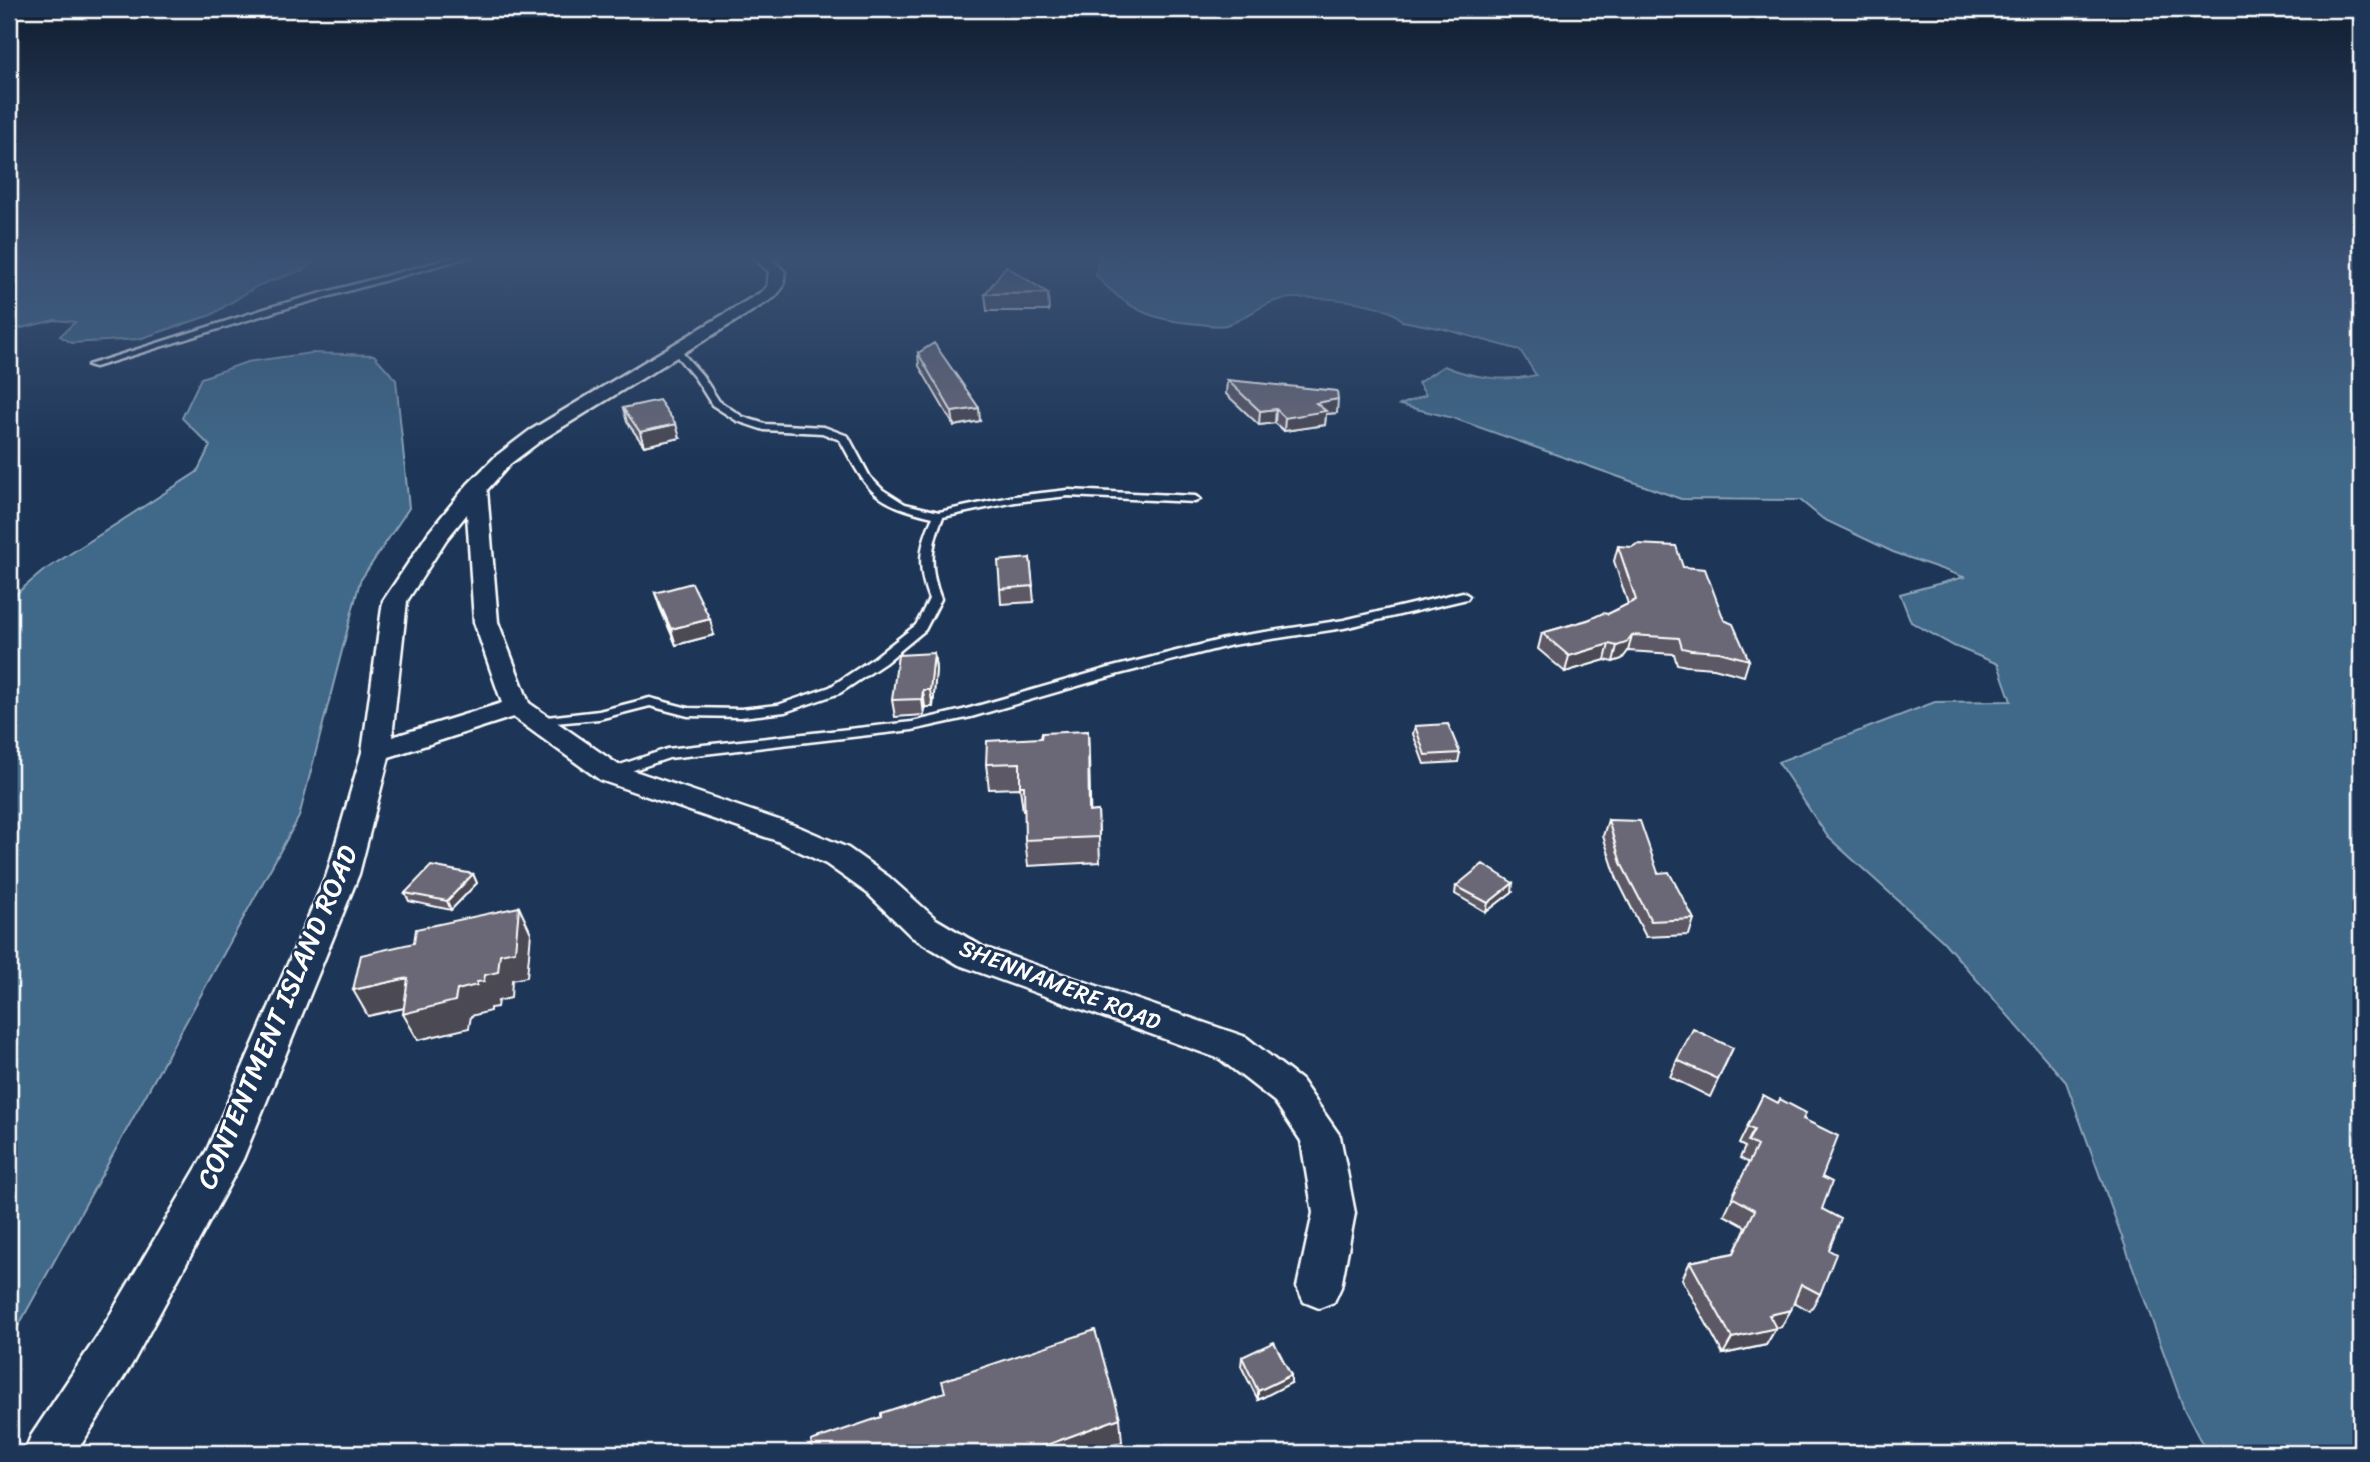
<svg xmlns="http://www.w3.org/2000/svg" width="2370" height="1462" font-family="Sriracha,sans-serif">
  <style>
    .water { fill: #406788; stroke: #8ca4b8; stroke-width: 2 }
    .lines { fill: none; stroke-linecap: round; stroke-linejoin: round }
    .lane-casing { stroke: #fff; stroke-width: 5 }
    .street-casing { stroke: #fff; stroke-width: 5 }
    .lane { fill: #1d3557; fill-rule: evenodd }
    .street { fill: #1d3557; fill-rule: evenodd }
    .wall { fill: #5c5965; stroke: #fff; stroke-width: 2 }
    .shaded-wall { fill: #4b4853; stroke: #fff; stroke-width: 2 }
    .building { fill: #6b6776; stroke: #fff; stroke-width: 2 }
    .labels { text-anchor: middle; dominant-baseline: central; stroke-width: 5; stroke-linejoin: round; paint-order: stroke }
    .street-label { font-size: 23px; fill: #fff; stroke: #1d3557 }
    .near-street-label { font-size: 28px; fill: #fff; stroke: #1d3557 }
  </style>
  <rect width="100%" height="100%" fill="#1d3557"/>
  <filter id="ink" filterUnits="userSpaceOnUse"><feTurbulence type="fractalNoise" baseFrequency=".0143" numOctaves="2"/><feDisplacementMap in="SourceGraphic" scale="14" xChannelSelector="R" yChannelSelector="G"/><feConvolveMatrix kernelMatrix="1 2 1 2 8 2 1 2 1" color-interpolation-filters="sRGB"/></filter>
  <g filter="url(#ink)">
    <path class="water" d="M14,256H320L303,270L259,285L211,315L139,339L72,343L60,336L75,322L55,320L9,331V257Z
      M1099,256H2361V1453H2207L2184,1409L2066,1082L1943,941L1828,837L1778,762L1935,702L2011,701L1998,664L1954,646L1911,622L1900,594L1964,577L1893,552L1823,519L1800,500L1681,499L1453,418L1400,405L1426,395L1418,383L1444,366C1472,378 1507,382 1536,375L1520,350L1444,329L1402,321C1389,300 1303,294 1279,300C1259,304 1246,320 1226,325C1218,327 1208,325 1200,324C1153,321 1128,310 1096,276Z
      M311,353L374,355L396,380L409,508L360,581L299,817L9,1343V600L42,572L197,472L210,446L182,418L201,378L247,362Z"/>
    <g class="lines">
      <g class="lane-casing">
        <path id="lane" d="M460,256H472L280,310L95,367L88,365L274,306Z
          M674,350H680L702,375L719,401L743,417L765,424L824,427L848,436L870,477L883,490L905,504L939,512L1015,496L1068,490L1195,496L1200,499L1195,502L1068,496L1015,502L943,517C930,547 929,569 941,599L925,630L885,663L840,693L785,712L741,717L688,716L650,706L599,719L533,725L531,722L538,718L599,711L650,698L688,708L741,709L778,705L830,687L875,657L916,625L929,599C917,568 919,546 933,517C873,503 868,492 840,440L822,433L764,430L737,421L712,405L695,378L673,352Z
          M1463,592L1469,596L1467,599L1344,628L1232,645L1119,674L971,717L912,730L669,758L610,778L603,773L605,770L667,749L912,722L963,710L1109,668L1232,637L1344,620Z"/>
      </g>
      <g class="street-casing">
        <path id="street" d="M752,256H769L785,272L783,287L775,297L543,439L510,464L487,490L498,622L529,703L620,766L799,827L848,848L889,877L936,919L983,947L1246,1037L1301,1080L1340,1136L1355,1213L1341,1287L1334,1302L1319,1308L1304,1302L1297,1287L1313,1213L1301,1141L1275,1102L1220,1059L959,965L912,937L867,893L826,864L777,841L600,780L513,717L389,757L359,874L243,1159L132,1364L76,1453H24L31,1436L100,1332L207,1150L327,874L362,752L383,601L429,532L468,484L496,456L529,431L763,291L767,286L769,272ZM467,514L474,622L502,703L392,737L407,601L446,540Z"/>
      </g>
      <use href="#lane" class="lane"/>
      <use href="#street" class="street"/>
    </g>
    <path class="wall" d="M1048,293L1049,311H987L985,294Z
      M918,353L980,421L954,426L919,366Z
      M1227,380L1337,413L1326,414L1325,425L1284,431L1275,423L1259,425L1226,394Z
      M623,408L680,438L644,446L627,422Z
      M1618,546L1683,567L1724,620L1749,660L1744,676L1714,668L1686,666L1677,664L1674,654L1628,651L1622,659L1613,662L1605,660L1565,672L1538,649L1542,633L1608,614L1628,604L1614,561Z
      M1030,558L1034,602L1001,604L1000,589Z
      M655,593L714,635L676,645L660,608Z
      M934,653L936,669L933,707H925L924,715L895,717L892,700Z
      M1415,726L1460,753L1458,762L1424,764L1413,734Z
      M1088,731L1090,812L1098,811L1100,862L1028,866L1025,840V811H1023L1020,788L989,789L986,764L1041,738Z
      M1608,820L1658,873L1694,919L1689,935L1646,937L1617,879L1603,836Z
      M473,874L477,883L451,910L409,901L405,893Z
      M1456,886L1512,892L1486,912L1455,894Z
      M1733,1048L1710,1097L1670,1077L1677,1060Z
      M1763,1095L1803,1119L1822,1177V1209L1829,1250L1820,1294L1810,1311L1794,1302L1781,1327L1776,1328L1766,1345L1723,1354L1682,1279L1690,1262L1734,1253L1746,1227L1724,1215L1749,1163L1740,1158L1745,1147L1739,1144Z
      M1242,1357L1291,1383L1258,1400L1241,1366Z"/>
    <path class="shaded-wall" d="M1338,399L1337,413L1326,414L1325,425L1284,431L1285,418L1316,403Z
      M979,408L980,421L954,426L952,412Z
      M1276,409L1275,423L1259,425L1260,411Z
      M676,424L680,438L644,446L640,432Z
      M710,619L714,635L676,645L671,629Z
      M1632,635L1628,651L1622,659L1613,662L1617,646Z
      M1609,644L1605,660L1565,672L1569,656Z
      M934,653L936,669L933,707L930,690Z
      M923,690L925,707L924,715L922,699Z
      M1088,731L1089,755L1091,837L1089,812Z
      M473,874L477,883L451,910L447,901Z
      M1513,883L1512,892L1486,912L1488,903Z
      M519,907L531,933L527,977L512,980L511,998L498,1001L497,1007L490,1008V1011L471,1016L469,1028L418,1040L403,1014L477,982L485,975L500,954Z
      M408,978L422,1004L368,1016L353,990Z
      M1791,1310L1781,1327L1776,1328L1766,1345L1723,1354L1732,1338L1769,1315Z
      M1291,1375V1383L1258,1400V1391Z
      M1120,1418L1122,1442L1092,1453H1025Z"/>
    <path class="building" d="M1006,266L1048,293L985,294Z
      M934,343L979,408L952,412L918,353Z
      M1227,380L1337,391L1338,399L1316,403L1326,411L1285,418L1276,409L1260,411Z
      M659,400L676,424L640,432L623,408Z
      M1637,544L1676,546L1683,567L1705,569L1724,620L1733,624L1749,660L1719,652L1691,650L1682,648L1679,638L1632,635L1626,643L1617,646L1609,644L1569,656L1542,633L1588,620L1603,613L1608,614L1636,600L1618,546L1632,547Z
      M1030,558L1033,586L1000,589L998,561Z
      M692,583L710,619L671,629L655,593Z
      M934,653L930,690H923L922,699L892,700L898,655Z
      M1448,724L1460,753L1425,755L1415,726Z
      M1088,731L1089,812L1098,811L1099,837L1025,840L1024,786H1020V763L986,764L987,741L1041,738L1042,733Z
      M1608,820L1640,821L1658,873L1669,872L1694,919L1651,921L1621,863Z
      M1483,864L1513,883L1488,903L1456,886Z
      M431,866L473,874L447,901L405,893Z
      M519,907L515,951L500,954L498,972L485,975L484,981L477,982V985L457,990L455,1001L403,1014L408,978L353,990L361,955L414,943L416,929Z
      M1693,1029L1733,1048L1718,1079L1677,1060Z
      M1763,1095L1778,1103L1780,1099L1806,1113L1803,1119L1838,1136L1822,1177L1832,1182L1822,1209L1841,1219L1829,1250L1836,1254L1820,1294L1801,1284L1791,1310L1769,1315L1776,1328L1732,1338L1690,1262L1734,1253L1755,1210L1732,1197L1757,1146L1748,1141L1754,1130L1747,1127Z
      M1095,1330L1120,1418L1025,1453H813L811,1441L881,1417V1413L945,1392L942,1381Z
      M1274,1342L1291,1375L1258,1391L1242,1357Z"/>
  </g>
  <linearGradient id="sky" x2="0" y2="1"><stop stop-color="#101d30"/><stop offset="0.56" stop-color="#3a5174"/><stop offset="1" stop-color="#3a5174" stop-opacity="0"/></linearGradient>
  <rect width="2370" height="461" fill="url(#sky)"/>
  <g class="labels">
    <g class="street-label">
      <text transform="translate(1060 985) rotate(21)">SHENNAMERE ROAD</text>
    </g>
    <g class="near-street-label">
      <text transform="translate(277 1017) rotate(-67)">CONTENTMENT ISLAND ROAD</text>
    </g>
  </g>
  <rect width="2370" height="1462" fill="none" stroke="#1d3557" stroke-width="35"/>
  <rect x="18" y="18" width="2335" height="1427" fill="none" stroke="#fff" stroke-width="2.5" filter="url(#ink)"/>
</svg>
